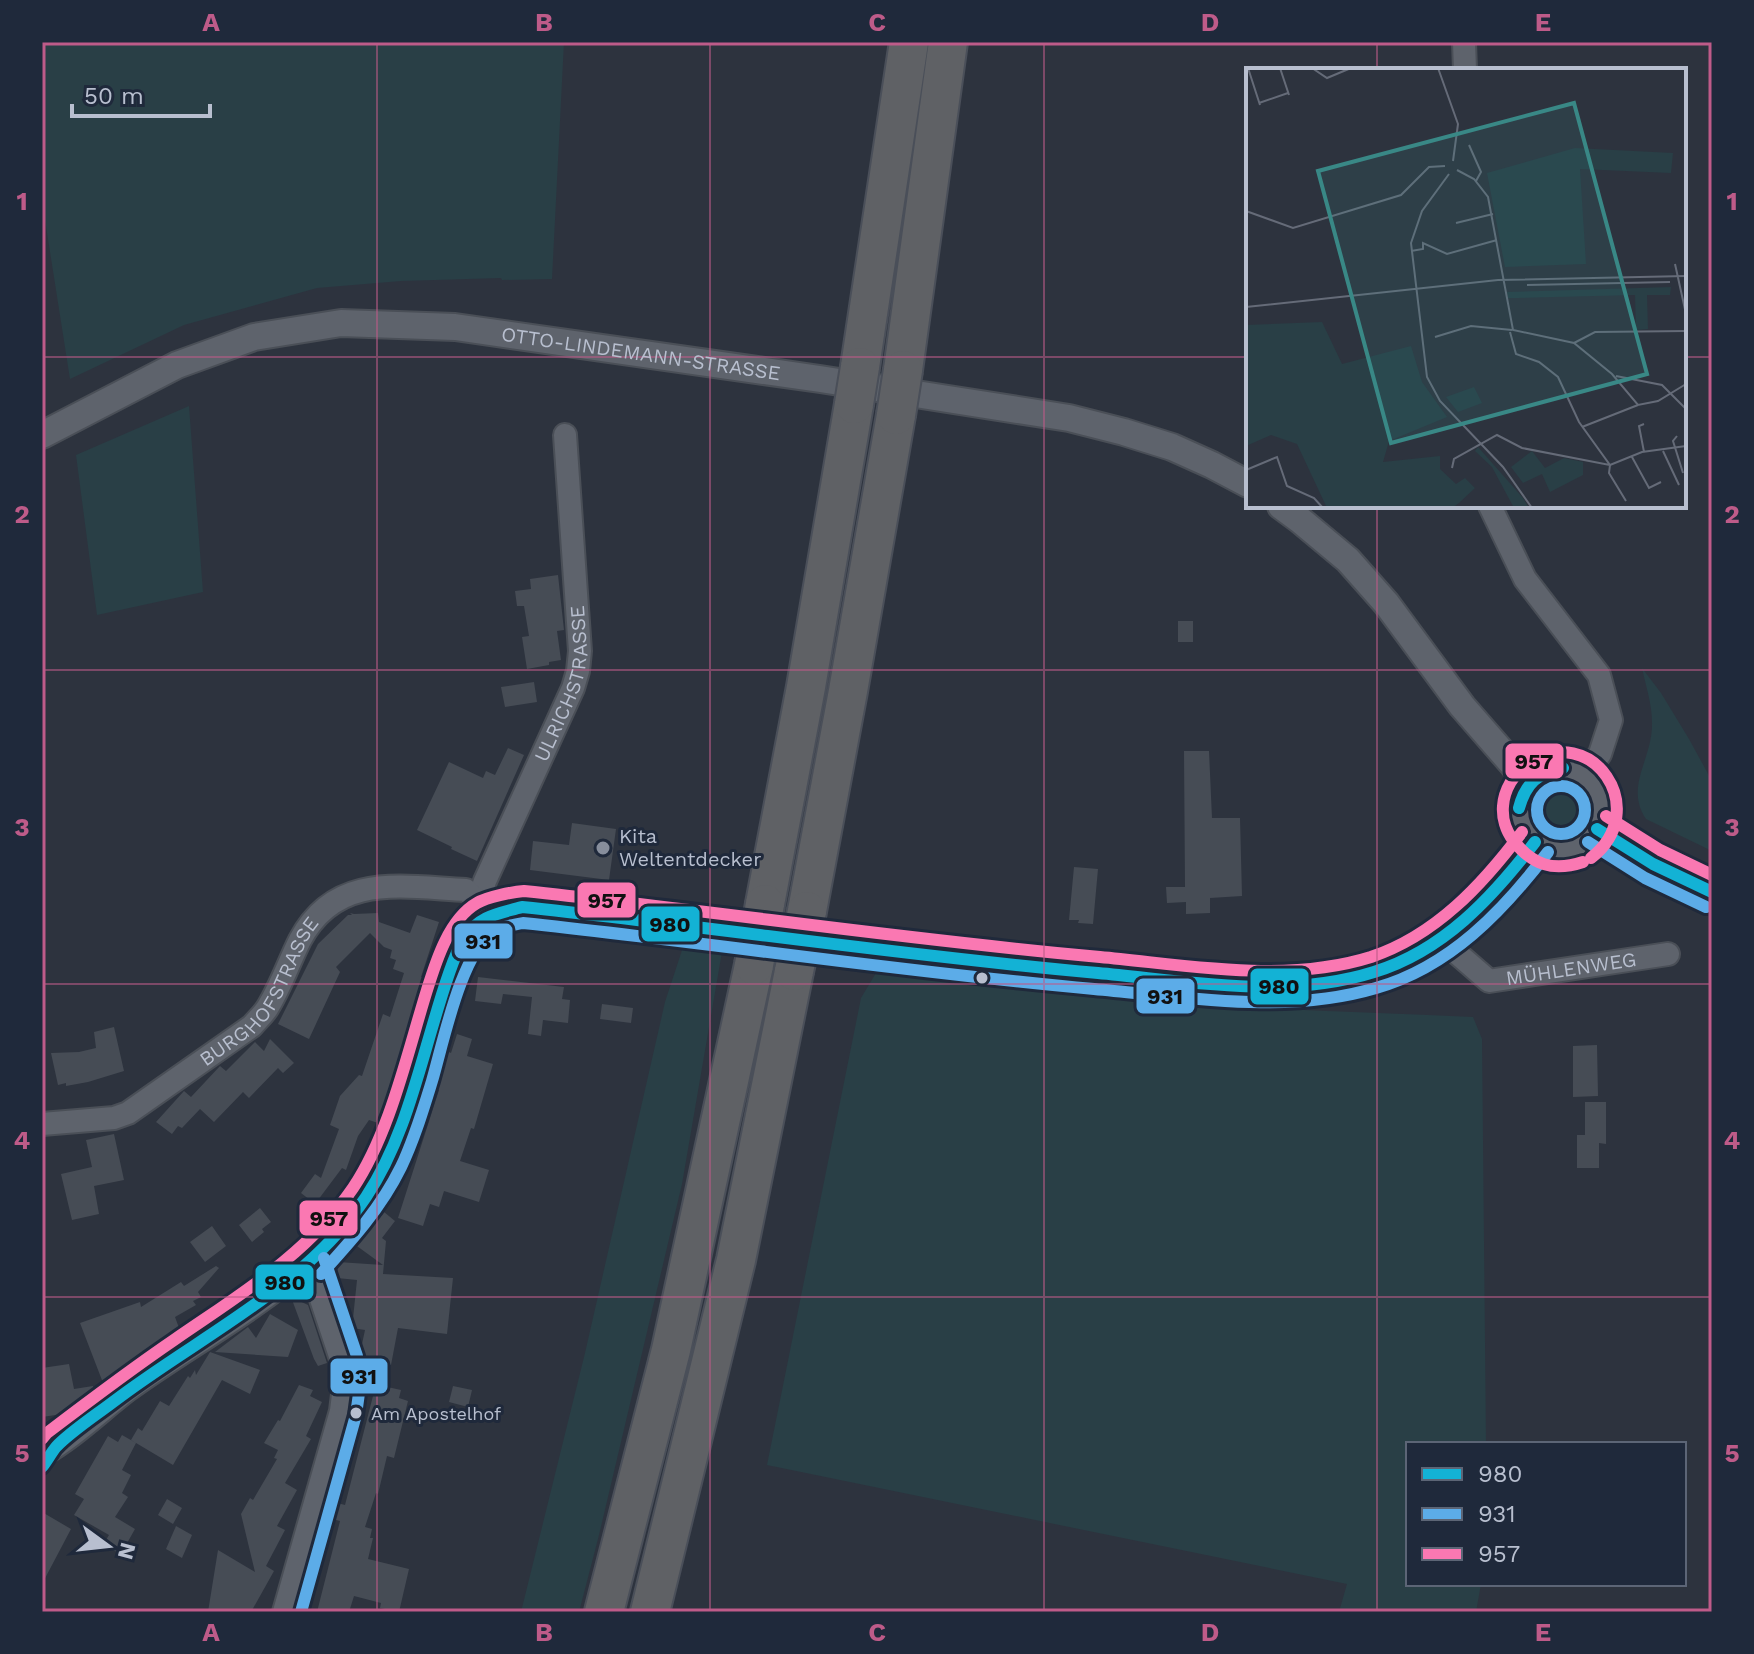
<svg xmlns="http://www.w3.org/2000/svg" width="1754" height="1654" font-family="'Work Sans',sans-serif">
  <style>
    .green { fill: #293f46 }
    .building { fill: #464c55 }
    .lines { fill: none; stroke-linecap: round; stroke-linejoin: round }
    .minor-casing { stroke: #4a4f57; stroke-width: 26 }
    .tertiary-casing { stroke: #4a4f57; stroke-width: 30 }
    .motorway-casing { stroke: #4a4f59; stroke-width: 42 }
    .minor { stroke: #5e636c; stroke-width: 22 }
    .tertiary { stroke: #5e636c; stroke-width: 26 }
    .motorway { stroke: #5f6165; stroke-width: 38 }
    .motorway-bridge-casing { stroke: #4a4f59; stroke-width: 42; stroke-linecap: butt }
    .motorway-bridge { stroke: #5f6165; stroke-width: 38 }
    .bus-1-casing { stroke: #1f293b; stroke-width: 18 }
    .bus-2-casing { stroke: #1f293b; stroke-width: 18 }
    .bus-3-casing { stroke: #1f293b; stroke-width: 18 }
    .bus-1 { stroke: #13b2d5; stroke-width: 12 }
    .bus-2 { stroke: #5cace8; stroke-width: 12 }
    .bus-3 { stroke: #fa78b2; stroke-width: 12 }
    .grid { fill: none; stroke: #be5b89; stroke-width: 2; stroke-opacity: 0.55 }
    .poi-dot { fill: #878e9c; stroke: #1f293b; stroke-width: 3 }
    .bus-dot { fill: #b8bfcf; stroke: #1f293b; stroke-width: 3 }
    .labels { text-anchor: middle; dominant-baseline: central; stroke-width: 6; stroke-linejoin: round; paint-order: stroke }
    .bus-label { font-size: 18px; fill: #b8bfcf; stroke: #1f293b; text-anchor: start }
    .street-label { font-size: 20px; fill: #b8bfcf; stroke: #1f293b }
    .poi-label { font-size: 20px; fill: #b8bfcf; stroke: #1f293b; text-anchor: start }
    .inset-road { fill: none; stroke: #656b78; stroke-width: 2 }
    .view { fill: #398886; fill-opacity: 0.15; stroke: #398886; stroke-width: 4 }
    .inset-edge { fill: none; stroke: #b8bfcf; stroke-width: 4 }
    .line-badge { stroke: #1f293b; stroke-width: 3 }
    .pale-badge-label { font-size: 22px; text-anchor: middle; font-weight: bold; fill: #111 }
    .neatline { fill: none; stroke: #be5b89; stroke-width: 3 }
    .grid-label { font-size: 26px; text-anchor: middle; font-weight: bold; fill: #be5b89 }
  </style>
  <rect width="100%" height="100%" fill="#2d333e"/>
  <path class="green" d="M42,42H564L552,279L502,280L501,278L401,281L317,288L184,325L70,379L42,201Z
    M189,406L203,592L97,615L76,455Z
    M1642,668L1661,693L1689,739L1712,781V851L1646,819C1624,786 1653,759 1652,723C1652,704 1646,687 1642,668Z
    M1535 808a26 26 0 1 1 52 0a26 26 0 1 1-52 0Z
    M685,941L723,946L682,1184L599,1535L579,1612H521L585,1353L665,1002Z
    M876,973C975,984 1074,996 1174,1003C1274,1010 1373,1012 1473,1017L1482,1039L1486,1444H1408V1584H1481L1476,1612H1339L1347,1584L767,1465L861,998Z"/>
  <path class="building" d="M558,575L564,630L557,631L561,660L549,662V665L527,669L522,637L529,636L524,606H517L515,591L531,589L530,579Z
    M1178,621H1193V642H1178Z
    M534,682L537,702L505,707L501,687Z
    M508,748L524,755L477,861L451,849L452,847L417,830L449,762L483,778L486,771L495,775Z
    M1184,751H1209L1212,818H1240L1242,896L1210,898V913L1186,914V902L1167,903L1166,887H1185Z
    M572,823L616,829L609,880L530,870L533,841L569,845Z
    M1074,867L1098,869L1093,924L1078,923L1079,920H1069Z
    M350,913L354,914L378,913L379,922L410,933L417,915L439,922L421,977L426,979L378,1123L369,1120L358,1136L346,1170L342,1168L315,1204L301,1193L315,1174L321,1178L339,1129L330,1125L340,1096L359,1075L362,1076L383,1014L390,1017L404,973L393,969L396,960L390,958L392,950L384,947L370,933L336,967L340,972L309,1039L278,1024L318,944L348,915H352Z
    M478,977L564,987L562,999L570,1000L568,1023L543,1020L541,1036L528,1034L532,997L503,994L501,1004L475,1001Z
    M602,1004L633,1008L631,1023L600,1019Z
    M114,1027L124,1071L88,1082L66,1086V1083L58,1085L51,1053L79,1052L96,1048L94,1032Z
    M457,1034L472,1039L467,1056L493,1064L474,1129L471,1128L460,1161L489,1170L479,1202L444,1191L439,1207L430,1204L423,1226L398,1218L439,1090L429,1087L439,1052L446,1054L447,1051L451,1053Z
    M270,1039L294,1063L283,1073L278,1068L249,1098L243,1092L214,1122L200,1109L182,1128L178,1126L172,1134L156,1122L184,1091L191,1097L220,1066L226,1071L255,1042L264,1051Z
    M1597,1045L1598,1096L1573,1097V1046Z
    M1585,1102H1606V1144L1599,1143V1168H1577V1135H1585Z
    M114,1134L124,1180L94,1186L99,1214L72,1220L61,1174L92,1167L86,1140Z
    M260,1208L271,1222L262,1229L264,1232L252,1242L239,1225Z
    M373,1211L380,1217L384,1212L395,1221L382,1238L386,1241L383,1274L453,1278L447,1334L398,1328L391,1365L359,1358L365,1330L352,1328L357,1280L337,1278L338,1262L383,1265L350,1241Z
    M212,1226L226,1246L205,1262L190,1242Z
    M216,1266L219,1268L198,1292L201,1297L193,1301L196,1305L175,1317L182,1336L175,1341L140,1354L141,1357L137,1359L139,1365L105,1388L80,1323L140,1302L141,1307L181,1282L184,1286Z
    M291,1297L308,1305L327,1363L318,1366L314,1359Z
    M270,1314L298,1330L288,1357L215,1352L248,1327L256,1338Z
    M210,1352L260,1370L250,1394L222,1380L173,1465L131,1440L138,1428L142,1431L160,1401L169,1406L188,1376L190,1378L195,1370L196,1375Z
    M69,1364L74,1389L93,1386L94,1399L91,1402L80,1403L81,1408L75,1409L76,1412L42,1417V1368Z
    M299,1385L313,1390L310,1396L322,1402L306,1436L311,1439L285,1483L297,1490L277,1526L285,1530L266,1566L274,1571L251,1612H208L218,1550L255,1572L241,1514L250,1498L253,1500L277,1459L274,1458L278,1450L264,1443L278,1420L280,1421Z
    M383,1386L401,1390L399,1398L408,1401L394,1458L387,1456L378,1494L376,1493L365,1527L372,1529L370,1538H373L368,1559L409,1569L399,1612L380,1608L381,1603L354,1596L349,1612H317L340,1521L325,1517L327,1511L330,1501L345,1505L374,1392L381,1394Z
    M453,1386L472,1390L468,1407L449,1402Z
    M122,1435L136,1443L122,1470L131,1475L122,1493L128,1497L115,1517L135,1529L121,1554L103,1545L109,1535L74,1515L84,1499L75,1494L108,1436L118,1442Z
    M167,1499L182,1508L173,1524L158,1515Z
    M42,1512L71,1529L42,1584Z
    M176,1526L192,1535L182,1558L166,1549Z"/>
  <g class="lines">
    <g class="minor-casing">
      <g id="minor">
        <path d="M1464,42L1465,70"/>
        <path d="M1490,506L1525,579L1599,675L1611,720L1600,754L1583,775"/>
        <path id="s1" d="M482,911L478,901L485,881L573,688L578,671L580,651L565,435"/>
        <path id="s2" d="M1443,938L1459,955L1489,981L1668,954"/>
        <path id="s3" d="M42,1124L114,1118L128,1113L252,1026C257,1020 264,1014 268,1007C281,986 289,962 300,940C336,872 402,887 466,890L478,901"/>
        <path d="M42,1455C74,1437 100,1411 129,1389C187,1347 253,1312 307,1264C339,1237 365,1201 384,1164C407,1120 419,1068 433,1021C444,987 452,942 482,919C492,912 510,910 522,907C722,926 920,959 1119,975C1203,982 1290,997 1372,973C1441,954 1494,898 1535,842"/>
        <path d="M284,1612L341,1411L344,1386L341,1359L309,1263"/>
      </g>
    </g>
    <g class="tertiary-casing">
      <g id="tertiary">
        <path id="s4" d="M42,435L177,365L254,337L341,323L455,327L820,379L1069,418L1124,432L1172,447L1212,465L1248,484"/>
        <path d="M1281,506L1300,520L1348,560L1386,603L1462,706L1529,783"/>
        <circle cx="1560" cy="810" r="41"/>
        <path d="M1597,829C1634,856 1670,875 1712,892"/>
      </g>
    </g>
    <g class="motorway-casing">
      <path id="motorway" d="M860,367L909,42
        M903,370L948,42
        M765,904L806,687L854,404
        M807,911L848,691L896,415
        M604,1612L671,1350L754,965
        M650,1612L736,1260L794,971"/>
    </g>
    <use href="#minor" class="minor"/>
    <use href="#tertiary" class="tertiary"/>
    <use href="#motorway" class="motorway"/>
    <g class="motorway-bridge-casing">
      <path id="motorway-bridge" d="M854,404L860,367
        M896,415L903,370
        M754,965L765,904
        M794,971L807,911"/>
    </g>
    <use href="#motorway-bridge" class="motorway-bridge"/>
    <g class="bus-1-casing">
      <path id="bus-1" d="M1519,808C1525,784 1538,772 1563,768
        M1519,808C1526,783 1537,773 1563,768
        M1597,829L1653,864L1712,892
        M42,1467C47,1461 51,1453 56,1447C70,1432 96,1415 113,1402C199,1336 304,1289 366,1197C403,1142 418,1073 437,1011C443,991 454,953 465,937C481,915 498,914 522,907C714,927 905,956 1098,973C1188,981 1285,1000 1374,972C1443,951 1492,898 1535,842"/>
    </g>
    <g class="bus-2-casing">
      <path id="bus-2" d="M1537 810a24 24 0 1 1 48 0a24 24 0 1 1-48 0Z
        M1588,842L1645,878L1706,907
        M321,1274C351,1241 381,1208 401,1167C414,1140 423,1110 432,1081C443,1044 461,952 494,931C502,926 514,925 523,923C713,943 903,972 1094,989C1186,997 1285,1015 1376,988C1450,967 1503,911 1548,852
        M301,1612L356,1415L360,1386L357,1356L324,1258"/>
    </g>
    <g class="bus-3-casing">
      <path id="bus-3" d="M1606,816L1660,850L1712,875
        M1583,862C1553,872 1532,865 1513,840C1506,831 1502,818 1503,806C1504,790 1514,773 1527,764C1592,720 1653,810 1591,858
        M42,1439L47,1433C89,1401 130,1370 174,1340C239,1295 307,1255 353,1188C390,1133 407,1054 427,990C436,961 449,919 477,903C487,897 512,892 524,891C716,911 908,940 1100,957C1188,965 1285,984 1371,957C1436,935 1482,885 1522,832"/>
    </g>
    <use href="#bus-1" class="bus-1"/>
    <use href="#bus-2" class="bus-2"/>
    <use href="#bus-3" class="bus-3"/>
  </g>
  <path class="grid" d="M377,42V1612M710,42V1612M1044,42V1612M1377,42V70M42,357H1248M1684,357H1712M1377,506V1612M42,670H1712M42,984H1712M42,1297H1712"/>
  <circle class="poi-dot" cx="603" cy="848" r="8"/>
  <g class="bus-dot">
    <circle cx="982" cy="978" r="7"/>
    <circle cx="356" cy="1413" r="7"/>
  </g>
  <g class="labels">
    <g class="bus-label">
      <text x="371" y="1413">Am Apostelhof</text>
    </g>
    <g class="street-label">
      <text stroke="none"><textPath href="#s4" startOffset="624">OTTO-LINDEMANN-STRASSE</textPath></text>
      <text stroke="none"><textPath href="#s1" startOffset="246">ULRICHSTRASSE</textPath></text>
      <text stroke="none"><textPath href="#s2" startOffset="146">MÜHLENWEG</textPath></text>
      <text stroke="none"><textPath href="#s3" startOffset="270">BURGHOFSTRASSE</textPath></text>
    </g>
    <g class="poi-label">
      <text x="619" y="836">Kita<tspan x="619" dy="23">Weltentdecker</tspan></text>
    </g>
  </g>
  <g transform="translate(1246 68)">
    <rect width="440" height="440" fill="#2d333e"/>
    <path d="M329,80L427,85L425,105L334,101L340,196L259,199L241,105ZM425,219L424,227H401L402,261L390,262L389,227L272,230H262L261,224ZM76,254L96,296L165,278L176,314L201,349L143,373L137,394L194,388V401L210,416L219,410L229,420L213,435L206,440H81L51,376L25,367L0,378V257ZM228,319L236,335L212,344L200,329ZM232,379L277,430L283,440H268L246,399L229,383ZM286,383L299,400L318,390L337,394V407L304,424L296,406L277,415L265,399Z" fill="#293f46"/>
    <path class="inset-road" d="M2,0L14,37M34,0L43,27M66,0L81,10L105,0M192,0L212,56L207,93M13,35L42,25M223,77L235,104L230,113M211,102L228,111L242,129L267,262L328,275L366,306L392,337L412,333L440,316M203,106L176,143L165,175L181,309L194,333L257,399L286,440M0,143L47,160L155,127L183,99L199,98M210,155L247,146M165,183L177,181V175L201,186L251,172M429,196L440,246M281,217L424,214M0,239L252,212L440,208M264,264L270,286L293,294L312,309L333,354L364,397L396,384L440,378M189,269L225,258L266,262M328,275L349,264L440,263M370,308L416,317L440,341M336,359L392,337M431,368L427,373L437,405M417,383L433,417M398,384L393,358L398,356M386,389L403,420L415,414M206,400L208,391L251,367L276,380L364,397L363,405L380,433M0,402L31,389L41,418L68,430L77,440"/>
    <path class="view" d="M328,35L401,306L145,375L72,103Z"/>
    <rect width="440" height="440" class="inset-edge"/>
  </g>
  <g class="line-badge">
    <rect x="1504" y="742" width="61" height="38" rx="8" fill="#fa78b2"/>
    <rect x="576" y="881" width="61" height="38" rx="8" fill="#fa78b2"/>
    <rect x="640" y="905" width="61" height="38" rx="8" fill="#13b2d5"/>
    <rect x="453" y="922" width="61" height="38" rx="8" fill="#5cace8"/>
    <rect x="1249" y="967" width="61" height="39" rx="8" fill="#13b2d5"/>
    <rect x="1135" y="977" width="61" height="38" rx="8" fill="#5cace8"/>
    <rect x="298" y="1199" width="61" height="38" rx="8" fill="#fa78b2"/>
    <rect x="254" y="1263" width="61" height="38" rx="8" fill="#13b2d5"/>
    <rect x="329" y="1357" width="60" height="38" rx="8" fill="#5cace8"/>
  </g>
  <g class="pale-badge-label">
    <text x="1534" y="769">957</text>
    <text x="607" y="908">957</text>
    <text x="670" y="932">980</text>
    <text x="483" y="949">931</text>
    <text x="1279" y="994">980</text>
    <text x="1165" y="1004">931</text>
    <text x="329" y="1226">957</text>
    <text x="285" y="1290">980</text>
    <text x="359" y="1384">931</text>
  </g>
  <rect width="1754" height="1654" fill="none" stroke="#1f293b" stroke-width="88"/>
  <rect x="1406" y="1442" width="280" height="144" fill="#1f293b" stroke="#5c6576" stroke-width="2"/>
  <rect x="1422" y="1468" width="40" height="12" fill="#13b2d5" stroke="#5c6576" stroke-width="2"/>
  <text x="1478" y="1482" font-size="24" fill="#b8bfcf">980</text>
  <rect x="1422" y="1508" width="40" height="12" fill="#5cace8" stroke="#5c6576" stroke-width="2"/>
  <text x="1478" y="1522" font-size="24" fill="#b8bfcf">931</text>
  <rect x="1422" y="1548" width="40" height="12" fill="#fa78b2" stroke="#5c6576" stroke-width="2"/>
  <text x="1478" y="1562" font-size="24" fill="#b8bfcf">957</text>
  <g transform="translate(108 1546) rotate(105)" stroke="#1f293b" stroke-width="6" paint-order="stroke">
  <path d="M0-6L14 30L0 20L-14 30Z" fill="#b8bfcf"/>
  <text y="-12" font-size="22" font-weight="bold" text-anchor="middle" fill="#b8bfcf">N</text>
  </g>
  <path d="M72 104v12h138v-12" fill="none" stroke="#b8bfcf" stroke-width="4"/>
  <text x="84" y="104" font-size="24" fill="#b8bfcf" stroke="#1f293b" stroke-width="6" paint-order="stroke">50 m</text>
  <rect x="44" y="44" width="1666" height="1566" class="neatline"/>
  <g class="grid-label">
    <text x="211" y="31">A</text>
    <text x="544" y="31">B</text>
    <text x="877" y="31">C</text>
    <text x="1210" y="31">D</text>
    <text x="1543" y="31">E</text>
    <text x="22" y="210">1</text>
    <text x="1732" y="210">1</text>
    <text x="22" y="523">2</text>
    <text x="1732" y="523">2</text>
    <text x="22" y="836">3</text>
    <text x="1732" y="836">3</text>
    <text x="22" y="1149">4</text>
    <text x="1732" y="1149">4</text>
    <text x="22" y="1462">5</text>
    <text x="1732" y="1462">5</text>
    <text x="211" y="1641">A</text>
    <text x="544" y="1641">B</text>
    <text x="877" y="1641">C</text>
    <text x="1210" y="1641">D</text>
    <text x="1543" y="1641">E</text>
  </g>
</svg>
